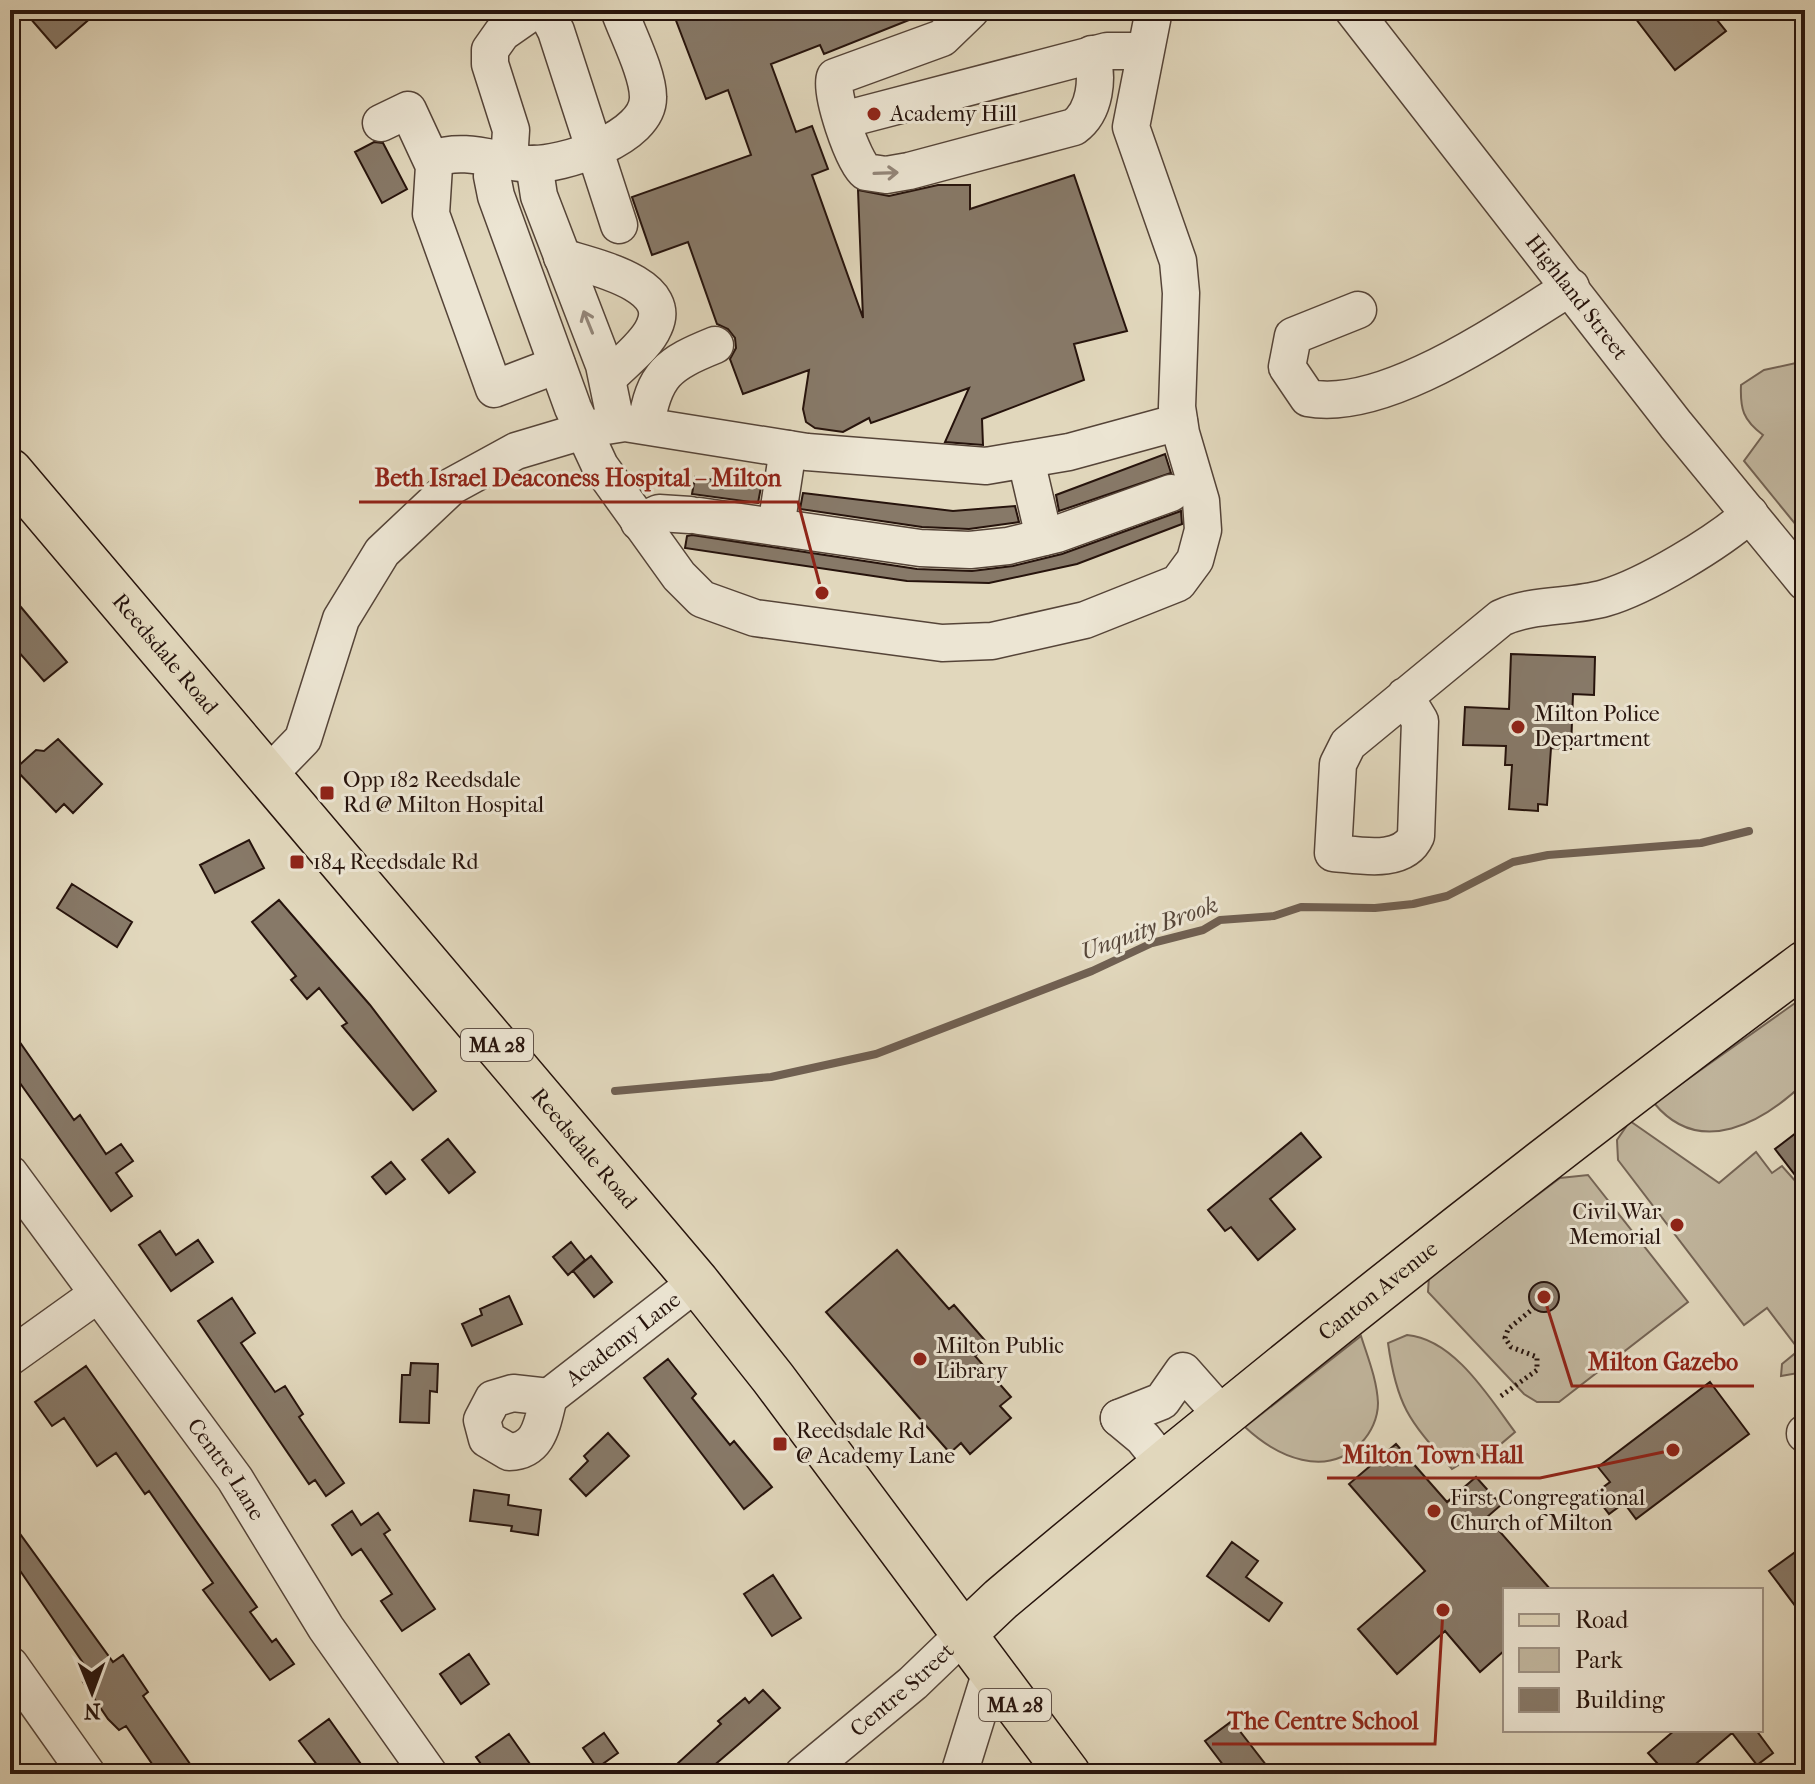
<svg xmlns="http://www.w3.org/2000/svg" width="1815" height="1784" font-family="'IM FELL French Canon',serif">
  <style>
    .green { fill: #c1b69e; stroke: #746455; stroke-width: 2 }
    .lines { fill: none; stroke-linecap: round; stroke-linejoin: round }
    .stream { stroke: #706052; stroke-width: 8 }
    .building { fill: #877968; stroke: #26130c; stroke-width: 2 }
    .minor-casing { stroke: #554438; stroke-width: 39 }
    .major-casing { stroke: #26130c; stroke-width: 47 }
    .path { stroke: #26130c; stroke-width: 5; stroke-dasharray: 2 4; stroke-linecap: butt }
    .minor { stroke: #ece5d3; stroke-width: 36 }
    .major { stroke: #e1d7bc; stroke-width: 44 }
    .oneway { stroke: #938679 }
    .poi-dot { fill: #8f2418; stroke: #ece5d3; stroke-width: 3 }
    .labels { text-anchor: middle; dominant-baseline: central; stroke-width: 6; stroke-linejoin: round; paint-order: stroke }
    .shield { fill: #ece5d3; stroke: #615248; stroke-width: 2 }
    .shield-label { font-size: 20px; font-weight: bold; fill: #26130c }
    .poi-label { font-size: 22px; fill: #26130c; stroke: #ece5d3; text-anchor: start }
    .street-label { font-size: 22px; fill: #26130c; stroke: #ece5d3 }
    .water-label { font-size: 24px; font-style: italic; fill: #57473a; stroke: #ece5d3 }
    .leader { fill: none; stroke: #8f2418; stroke-width: 3 }
    .callout-dot { fill: #8f2418; stroke: #ece5d3; stroke-width: 3 }
    .callout-label { font-size: 24px; text-anchor: middle; font-weight: bold; fill: #8f2418; stroke: #ece5d3; stroke-width: 6; stroke-linejoin: round; paint-order: stroke }
  </style>
  <rect width="100%" height="100%" fill="#e1d7bc"/>
  <filter id="stains"><feTurbulence type="fractalNoise" baseFrequency=".0025" numOctaves="4"/><feColorMatrix values="0 0 0 0 .2 0 0 0 0 .09 0 0 0 0 .02 0 0 0 .5 -.17"/></filter>
  <radialGradient id="worn" r=".72"><stop offset=".6" stop-color="#630" stop-opacity="0"/><stop offset="1" stop-color="#630" stop-opacity=".3"/></radialGradient>
  <path class="green" d="M1805,361V536L1744,461L1763,435C1743,420 1740,409 1741,385L1764,370Z
    M1805,996V1082C1764,1122 1700,1159 1654,1103Z
    M1630,1121L1719,1183L1756,1152L1772,1173L1782,1166L1805,1192L1804,1372L1781,1376L1782,1364L1799,1350L1767,1308L1744,1325L1618,1160L1617,1140Z
    M1588,1175L1688,1302L1559,1402H1537L1524,1394L1428,1292L1429,1276L1560,1178Z
    M1407,1335C1454,1339 1489,1397 1515,1432L1482,1460L1477,1454L1452,1469C1410,1421 1397,1408 1388,1343Z
    M1361,1336C1368,1358 1377,1380 1378,1403C1378,1418 1371,1433 1361,1443C1326,1479 1277,1457 1245,1427Z"/>
  <g class="lines">
    <path class="stream" d="M615,1091L771,1077L876,1054L1092,971L1152,943L1203,930L1220,920L1274,916L1301,907L1375,908L1413,904L1447,896L1513,862L1548,855L1701,843L1749,831"/>
  </g>
  <path class="building" d="M23,10H100L56,48Z
    M672,10H934L824,54L820,45L771,64L796,132L812,126L828,169L812,175L863,318L858,190L889,196L938,185H970V209L1074,175L1127,331L1074,344L1084,380L982,419L983,445L945,442L969,388L871,423L869,418L843,432L815,428L806,422L803,409L809,370L743,394L730,359L736,348L735,338L728,329L717,324L688,242L652,255L632,197L751,155L728,90L706,99Z
    M1629,10H1709L1726,31L1675,70Z
    M374,142L383,143L407,189L382,203L355,152Z
    M1165,454L1171,473L1059,511L1056,495Z
    M695,477L761,487L758,503L692,494Z
    M803,493L953,511L1015,506L1019,522L969,529L922,527L800,509Z
    M1181,511L1182,524L1077,564L989,583L907,581L685,548L687,536L692,535L917,569L972,571L1013,566L1062,554Z
    M10,594L67,662L44,681L10,642Z
    M1511,654L1595,657L1594,695L1573,694L1571,749L1551,748L1547,805L1538,804V811L1509,809L1512,765H1505L1506,746L1463,745L1465,707L1509,709Z
    M58,739L102,784L73,813L64,804L56,812L15,769L36,750L44,751Z
    M249,840L264,868L215,893L200,865Z
    M72,884L132,922L117,947L57,908Z
    M279,900L370,1005L436,1091L413,1110L342,1026L347,1023L319,988L307,999L291,980L296,976L252,922Z
    M10,1028L74,1120L80,1115L106,1154L121,1144L133,1161L116,1173L132,1196L111,1211L10,1069Z
    M1805,1126V1188L1775,1149Z
    M1301,1133L1321,1157L1270,1199L1295,1229L1258,1260L1231,1227L1225,1231L1208,1210Z
    M448,1139L475,1172L449,1193L422,1160Z
    M391,1162L405,1179L386,1194L372,1177Z
    M160,1231L176,1255L198,1240L213,1262L171,1291L139,1245Z
    M571,1242L585,1260L568,1275L553,1257Z
    M897,1250L949,1309L954,1305L989,1345L975,1356L1011,1397L1000,1406L1011,1418L970,1454L961,1443L950,1453L826,1312Z
    M591,1256L612,1282L594,1297L573,1271Z
    M1529 1297a15 15 0 1 1 30 0a15 15 0 1 1-30 0Z
    M509,1296L522,1324L472,1346L462,1324L482,1315L480,1309Z
    M232,1298L255,1333L241,1343L275,1392L285,1386L303,1414L299,1417L344,1483L326,1496L315,1480L309,1484L198,1321Z
    M668,1359L696,1394L692,1398L730,1445L734,1441L772,1487L744,1509L644,1378Z
    M411,1363L438,1364L437,1392L430,1391L429,1423L400,1422L402,1375H410Z
    M86,1366L257,1607L250,1612L272,1642L276,1639L294,1664L270,1680L203,1590L213,1583L149,1491L145,1494L116,1453L97,1466L64,1418L52,1426L35,1402Z
    M1710,1382L1749,1434L1636,1519L1624,1503L1609,1514L1594,1494L1610,1482L1598,1467Z
    M608,1433L629,1456L586,1496L570,1479L588,1461L584,1456Z
    M1396,1444L1447,1502L1476,1477L1501,1505L1487,1517L1551,1590H1505V1650L1480,1672L1445,1631L1397,1674L1358,1629L1425,1571L1349,1484Z
    M474,1490L509,1495L508,1505L541,1510L538,1535L511,1531L512,1526L470,1521Z
    M352,1511L361,1525L378,1513L390,1530L384,1534L435,1609L402,1631L381,1601L392,1594L361,1549L352,1555L332,1525Z
    M10,1520L113,1662L123,1655L148,1692L143,1696L197,1774H159L126,1726L119,1730L108,1719L83,1682L92,1676L10,1556Z
    M1232,1542L1258,1561L1246,1577L1282,1603L1269,1621L1207,1576Z
    M1805,1545V1619L1769,1571Z
    M773,1575L801,1618L772,1636L744,1594Z
    M469,1654L489,1684L461,1704L440,1674Z
    M763,1690L780,1708L739,1744L704,1774H666L721,1724L718,1721L745,1698L749,1703Z
    M329,1719L368,1774H324L299,1741Z
    M1232,1721L1273,1774H1230L1205,1741Z
    M1675,1730H1756L1773,1753L1757,1765L1732,1733L1684,1774H1667L1648,1753Z
    M604,1733L618,1753L597,1768L583,1748Z
    M509,1734L537,1774H488L476,1757Z"/>
  <g class="lines">
    <g class="minor-casing">
      <g id="minor">
        <path d="M545,10L556,31L619,225"/>
        <path d="M971,10L942,38L835,77C829,91 853,162 866,172L886,175L909,171L1074,127C1096,111 1098,78 1092,54"/>
        <path id="s1" d="M1353,10L1676,425L1805,582"/>
        <path d="M843,120L1107,51H1144"/>
        <path d="M381,123L408,110L434,166L431,214L494,389L557,365"/>
        <path d="M496,158L492,176L496,196L573,408L600,466L679,576L702,599L755,618L942,643L992,641L1085,620L1178,583L1195,560L1203,530L1201,501L1181,433L1177,407L1181,293L1178,261L1131,127L1154,10"/>
        <path d="M432,159C466,147 494,161 528,164C562,166 649,138 648,97C648,73 627,33 619,10"/>
        <path d="M509,161L511,130L490,64V50L502,33L535,10"/>
        <path d="M534,164L539,196L604,365L616,423"/>
        <path d="M562,257C589,266 675,283 654,327C646,346 622,363 608,378"/>
        <path d="M1358,310L1293,336L1287,367L1308,398C1386,413 1505,327 1571,287"/>
        <path d="M646,425C654,374 668,364 715,345"/>
        <path d="M1026,460L1044,537"/>
        <path d="M699,516L920,548L970,550L1008,546L1057,534L1171,493"/>
        <path d="M639,522L659,513L690,515"/>
        <path d="M776,527L788,449"/>
        <path d="M1405,696L1420,721L1416,836C1403,865 1359,855 1333,853L1338,764L1348,744L1501,618C1533,603 1571,608 1605,598C1646,586 1717,543 1750,514"/>
        <path d="M268,775L303,739L341,619L382,552L452,486L516,451L593,428L625,423L807,452L986,466L1069,452L1179,422"/>
        <path id="s2" d="M10,1174L235,1479L326,1628L429,1774"/>
        <path d="M10,1357L98,1294"/>
        <path d="M513,1393L549,1397C542,1423 540,1451 509,1452L487,1439L482,1420L493,1399Z"/>
        <path id="s3" d="M549,1397L697,1282"/>
        <path d="M1119,1418L1162,1401L1183,1371L1221,1414"/>
        <path d="M1119,1418L1143,1438L1163,1463"/>
        <path d="M1805,1434V1433"/>
        <path d="M10,1665L87,1774"/>
        <path id="s4" d="M803,1774L913,1683L964,1634"/>
        <path d="M959,1774L991,1671"/>
      </g>
    </g>
    <g class="major-casing">
      <g id="major">
        <path id="s5" d="M10,471L697,1282L773,1378L1068,1774"/>
        <path id="s6" d="M964,1634L1001,1599C1263,1379 1530,1167 1805,963"/>
      </g>
    </g>
    <path class="path" d="M1501,1396L1537,1370V1357L1511,1347L1505,1338L1508,1329L1534,1308"/>
    <use href="#minor" class="minor"/>
    <use href="#major" class="major"/>
  </g>
  <defs><path id="oneway-shaft" d="M-6 0H5M1.5-3L5.5 0L1.5 3" fill="none" stroke-width="1.6" stroke-linecap="round" stroke-linejoin="round" transform="scale(2)"/></defs>
  <g class="oneway">
    <use href="#oneway-shaft" transform="translate(886 173) rotate(-2)"/>
    <use href="#oneway-shaft" transform="translate(588 322) rotate(-112)"/>
  </g>
  <g class="poi-dot">
    <circle cx="874" cy="114" r="8"/>
    <circle cx="1518" cy="727" r="8"/>
    <rect x="319" y="785" width="16" height="16" rx="4"/>
    <rect x="289" y="854" width="16" height="16" rx="4"/>
    <circle cx="1677" cy="1225" r="8"/>
    <circle cx="920" cy="1359" r="8"/>
    <rect x="772" y="1436" width="16" height="16" rx="4"/>
    <circle cx="1434" cy="1511" r="8"/>
  </g>
  <g class="labels">
    <g class="shield">
      <rect x="461" y="1029" width="72" height="32" rx="6"/>
      <rect x="979" y="1689" width="72" height="32" rx="6"/>
    </g>
    <g class="shield-label">
      <text x="497" y="1045">MA 28</text>
      <text x="1015" y="1705">MA 28</text>
    </g>
    <g class="poi-label">
      <text x="890" y="114">Academy Hill</text>
      <text x="1534" y="714">Milton Police<tspan x="1534" dy="25">Department</tspan></text>
      <text x="343" y="780">Opp 182 Reedsdale<tspan x="343" dy="25">Rd @ Milton Hospital</tspan></text>
      <text x="313" y="862">184 Reedsdale Rd</text>
      <text x="1661" y="1212" text-anchor="end">Civil War<tspan x="1661" dy="25">Memorial</tspan></text>
      <text x="936" y="1346">Milton Public<tspan x="936" dy="25">Library</tspan></text>
      <text x="796" y="1431">Reedsdale Rd<tspan x="796" dy="25">@ Academy Lane</tspan></text>
      <text x="1450" y="1498">First Congregational<tspan x="1450" dy="25">Church of Milton</tspan></text>
    </g>
    <g class="street-label">
      <text stroke="none"><textPath href="#s1" startOffset="364">Highland Street</textPath></text>
      <text stroke="none"><textPath href="#s5" startOffset="240">Reedsdale Road</textPath></text>
      <text stroke="none"><textPath href="#s5" startOffset="888">Reedsdale Road</textPath></text>
      <text stroke="none"><textPath href="#s6" startOffset="538">Canton Avenue</textPath></text>
      <text stroke="none"><textPath href="#s3" startOffset="94">Academy Lane</textPath></text>
      <text stroke="none"><textPath href="#s2" startOffset="366">Centre Lane</textPath></text>
      <text stroke="none"><textPath href="#s4" startOffset="130">Centre Street</textPath></text>
    </g>
    <g class="water-label">
      <text transform="translate(1149 928) rotate(-20)">Unquity Brook</text>
    </g>
  </g>
  <path class="leader" d="M822 593L798 502H359M1544 1297L1572 1386H1754M1673 1450L1540 1478H1327M1443 1610L1435 1744H1212"/>
  <g class="callout-dot">
    <circle cx="822" cy="593" r="8"/>
    <circle cx="1544" cy="1297" r="8"/>
    <circle cx="1673" cy="1450" r="8"/>
    <circle cx="1443" cy="1610" r="8"/>
  </g>
  <g class="callout-label">
    <text x="578" y="486">Beth Israel Deaconess Hospital – Milton</text>
    <text x="1663" y="1370">Milton Gazebo</text>
    <text x="1433" y="1463">Milton Town Hall</text>
    <text x="1323" y="1729">The Centre School</text>
  </g>
  <rect width="1815" height="1784" fill="none" stroke="#e1d7bc" stroke-width="40"/>
  <rect x="12" y="12" width="1791" height="1760" fill="none" stroke="#26130c" stroke-width="4"/>
  <rect x="20" y="20" width="1775" height="1744" fill="none" stroke="#26130c" stroke-width="2"/>
  <rect x="1503" y="1588" width="260" height="144" fill="#ece5d3" stroke="#9d9183" stroke-width="2"/>
  <rect x="1519" y="1614" width="40" height="12" fill="#e1d7bc" stroke="#9d9183" stroke-width="2"/>
  <text x="1575" y="1628" font-size="24" fill="#26130c">Road</text>
  <rect x="1519" y="1648" width="40" height="24" fill="#c1b69e" stroke="#9d9183" stroke-width="2"/>
  <text x="1575" y="1668" font-size="24" fill="#26130c">Park</text>
  <rect x="1519" y="1688" width="40" height="24" fill="#877968" stroke="#9d9183" stroke-width="2"/>
  <text x="1575" y="1708" font-size="24" fill="#26130c">Building</text>
  <g transform="translate(92 1692) rotate(179)" stroke="#ece5d3" stroke-width="6" paint-order="stroke">
  <path d="M0-6L14 30L0 20L-14 30Z" fill="#26130c"/>
  <text y="-12" font-size="22" font-weight="bold" text-anchor="middle" fill="#26130c">N</text>
  </g>
  <rect width="100%" height="100%" filter="url(#stains)"/>
  <rect width="100%" height="100%" fill="url(#worn)"/>
</svg>
